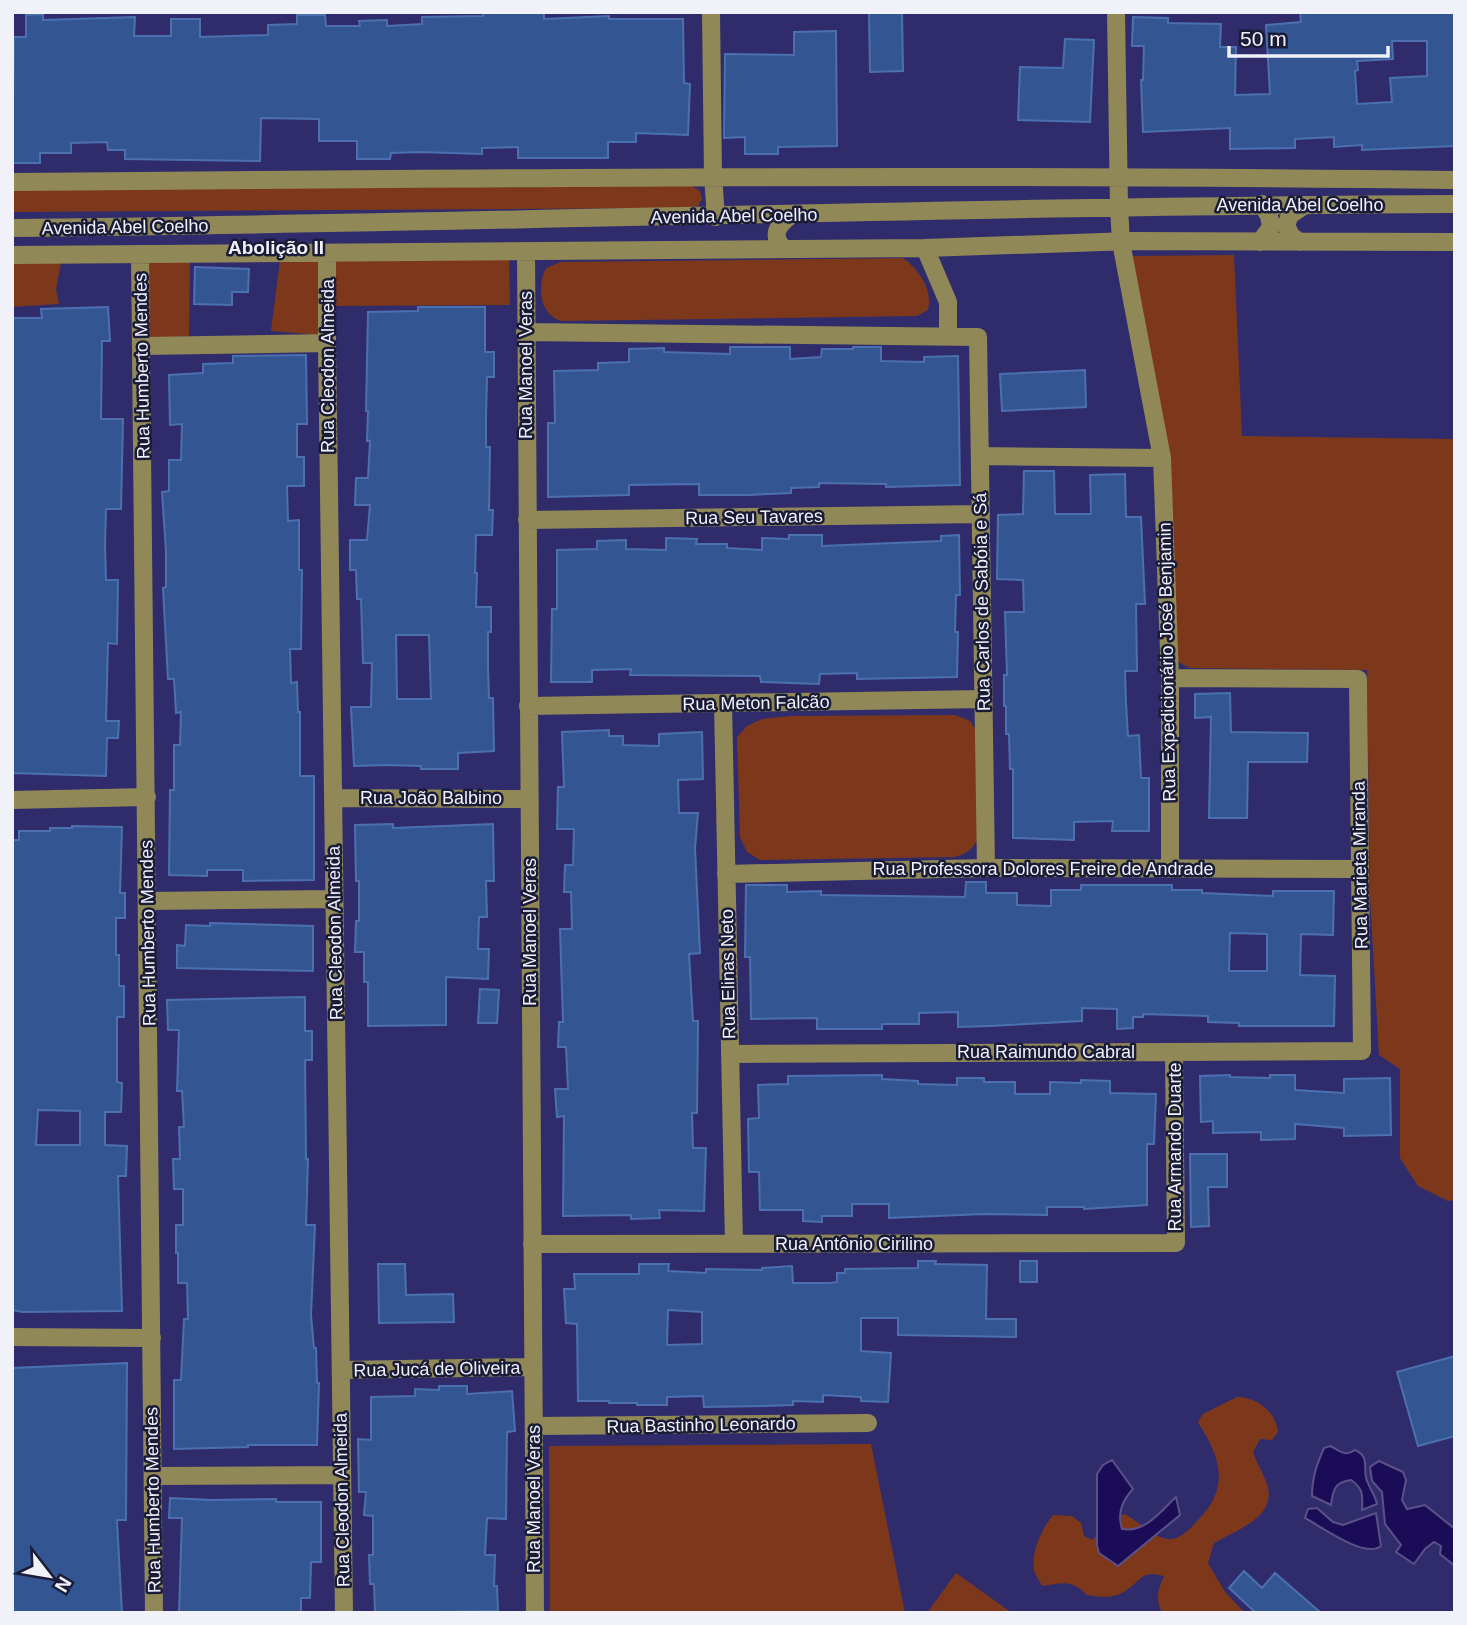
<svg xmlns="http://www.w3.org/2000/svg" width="1467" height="1625" font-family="Helvetica,sans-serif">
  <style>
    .green { fill: #7d381c }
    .water { fill: #1b0c57; stroke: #5b5188; stroke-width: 2 }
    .building { fill: #335592; stroke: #4c70af; stroke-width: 2; fill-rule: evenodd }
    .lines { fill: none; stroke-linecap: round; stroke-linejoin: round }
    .minor { stroke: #908957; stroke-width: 18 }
    .labels { text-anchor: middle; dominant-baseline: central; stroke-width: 5; stroke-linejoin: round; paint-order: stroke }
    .street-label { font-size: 18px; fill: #f0f1f9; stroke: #1a1b37 }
    .neighbourhood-label { font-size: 19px; font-weight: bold; fill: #f0f1f9; stroke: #1a1b37 }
  </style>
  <rect width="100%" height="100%" fill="#302c6c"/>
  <path class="green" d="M692,186L700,191L702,199L698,206L687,208L12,212V189Z
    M509,254L510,305L336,306L335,257Z
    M1234,255L1242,436L1454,439L1455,1200L1448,1201L1418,1186L1400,1158V1069L1379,1055L1370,895L1367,670L1190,668L1176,661L1132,256Z
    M321,258L322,335L271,331L280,260Z
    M903,258C919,270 933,289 928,310L917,316L562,321C539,315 537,286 546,268L561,262Z
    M12,261L61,262L56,290L59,304L12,307Z
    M149,262H190L189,336L149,340Z
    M955,715L970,721L979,734L981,831C975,847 970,853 954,857L760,860L747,852L740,837L737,737L747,726L762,719L791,716Z
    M1237,1397C1257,1397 1276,1412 1278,1432L1272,1440L1260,1439L1253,1452C1257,1465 1265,1475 1268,1488C1275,1518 1234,1531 1214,1543L1208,1563L1225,1592L1245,1613H1162C1155,1598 1158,1590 1164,1576C1139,1570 1143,1580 1125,1591C1114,1599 1100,1597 1087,1595C1071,1579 1063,1583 1042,1586C1040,1581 1035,1575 1034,1570C1031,1551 1042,1529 1053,1515L1072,1516L1081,1523L1084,1536L1092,1540L1112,1520L1124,1514C1138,1520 1156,1541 1172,1539C1183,1537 1191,1528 1198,1520C1231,1487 1220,1457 1198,1422L1203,1414Z
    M871,1444L905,1613H550L549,1446Z
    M956,1573L1012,1613H927Z"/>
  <path class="water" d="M1330,1446C1341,1451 1344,1457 1355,1450C1371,1457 1362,1469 1367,1481C1370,1489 1375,1495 1377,1504L1362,1510C1363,1495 1363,1488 1351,1480C1335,1482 1333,1489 1331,1505L1312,1496C1312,1477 1317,1464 1324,1448Z
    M1112,1460L1133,1489C1122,1501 1117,1513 1122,1529C1145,1533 1160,1512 1176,1497L1180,1515L1118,1566L1099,1553L1097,1545V1474L1103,1465Z
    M1379,1461L1403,1472L1406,1480L1402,1500L1407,1509L1425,1505L1455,1529V1566L1440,1554L1441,1546L1434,1542L1425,1549L1414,1564L1396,1552L1401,1545L1385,1524L1382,1492L1372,1481L1370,1467Z
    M1317,1508L1333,1522L1343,1525L1376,1513L1381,1546C1365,1559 1322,1527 1305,1518L1308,1509Z"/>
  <path class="building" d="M483,12L544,13V19L609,16V19H683L684,83L690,84L688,135L636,133V142H608V158H518V147L482,148V154L420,152L391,153L390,159H357V141H319V119L261,118L260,161L125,159V150H108L107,142L71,143V153H40V163H12L14,37H26V15L43,14V20L135,17L134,36H171V19H200V37L268,35V25L297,24V15H325L326,26H360L359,21L387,20V26L422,24V17L483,16Z
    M869,12H902L903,71L870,72Z
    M1300,12H1455V146L1362,150V145L1334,147V137L1295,139V148L1230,149V128L1143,132L1141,80H1143L1144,46H1132L1133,17L1168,18V23L1221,24L1220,47H1236L1235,95L1270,94L1266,25L1301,22ZM1392,41H1427V76L1390,78L1392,102L1357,104L1355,71L1358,70L1357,61L1393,59Z
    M836,31L837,146L778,147V154H745V137L724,138L725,54L794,55V32Z
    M1065,39L1094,40L1090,122L1018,120L1020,67L1063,68Z
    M195,267L249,269L248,292H232V305L194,304Z
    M108,307L110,341H102L101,419H123L121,509H106L105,545L106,580H118L117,644L108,643L106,721H119L118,738H107L106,776L12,773V318H42L41,309Z
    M418,307H485V352H494V377H487L486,416V447H490L489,510H493L492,535H476L475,573H477L476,607H491V632H488V667L489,698H493L494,751L458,753V769H421V766L387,765L354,766L351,707H371L372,663H363L361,599H357L356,570H350V540H367L370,505H355L356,478H368L370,441H367L368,411H366L368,312L418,311ZM396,635H429L431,699H397Z
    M730,347H790V359L821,357L822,349H853V347H881V361L924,362V357L958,356L960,485L886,487V484L819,483V487L791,488V493L748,495H699V484L629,485V495L548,497V423H555L554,371L598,370V363L629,362V349L664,348V352L730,354Z
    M306,355L307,424H297V457H304V486H287L288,521L299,520V570H302L301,649H290L291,683L297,682L298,712H300V776H314V880L243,881V870H207V876L169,875L170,790H174V745H180L181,712L176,713L174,679H168L163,588L166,587V551L162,492L169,491V460H181L182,424L170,425L169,375L203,373V364L233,363V356Z
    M1085,370L1086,407L1002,411L1000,374Z
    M1024,471H1054L1055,514H1091L1090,475L1125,474L1126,517H1141L1145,604H1136L1137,671H1125L1126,703L1128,736L1139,735L1141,778H1149V831H1112L1113,821L1074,822V840L1013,838V769H1010L1009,734H1006V706H1004V675H1007L1005,612H1024L1023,580L997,579L998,515L1023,514Z
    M789,535H822V546L941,541V536L959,535L960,595H956L955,632H958L957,677L857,679V673L820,674L819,684L761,682L760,676L630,675L631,669L592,670V682H551L552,609H557V550L597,549V541L626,540V549L666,550V538L697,539L696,544H727V548L762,550V538L789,539Z
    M1230,693L1231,732L1308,733L1307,762H1248L1247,818H1209L1211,717L1195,718V694Z
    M609,730V736H623V745L659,746V734L702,732L703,779L678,780L679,813H698L695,848L700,953L689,954L693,1021H698L697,1113H692L693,1148H706L704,1211L659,1210L660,1218L631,1219V1215L563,1216L564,1116L557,1117L555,1089H568L566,1047H558L559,1022H563L560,929H572L571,892H564L565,865H573L574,829H557L558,787H564L562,732Z
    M393,824V828L493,824L494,881H486L487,917H479L478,949H489L488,979L446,977V1025L368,1026V982H364V952H355L356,921H359V881H356L355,825Z
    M72,826L122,827L120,893H125V918H116V955H119V986H124V1017H117V1082L122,1083L121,1112H105V1145L127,1146L126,1176H118L122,1311L22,1312L12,1310V840H19V831H50V828H72ZM38,1110L80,1111V1145H36Z
    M966,882H986V893H1017V905L1051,906V890H1081V885H1172V890H1202V893L1273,896V891H1334L1333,935L1301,934L1300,975L1335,976L1334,1026H1239V1023L1208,1022V1016L1143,1014V1017H1133V1028L1117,1029V1009L1082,1008V1021L989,1026L958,1027V1012L919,1013V1024H882V1029H817V1018L751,1019L750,957H745L746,885H787V892L821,891V895L965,897ZM1230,933L1267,934V971H1229Z
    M210,923L313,926V971L177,968V945L185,946L186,925L210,926Z
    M480,989L499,990L497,1023H478Z
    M305,997V1031H312V1060H305L306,1159H308L306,1225H315L311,1315L314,1348H316L317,1383H319L317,1445H248V1447L174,1449V1380H181L184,1319H188L187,1283H178V1253H176V1225H183V1189H174L173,1159H180L179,1127H184L182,1091H177L179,1030H168L167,1000Z
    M882,1075V1079L918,1081V1084L957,1085V1078H984V1082H1015V1094H1050V1082L1081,1083V1080L1110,1081V1093L1156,1094L1154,1144H1147V1205L1084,1209V1207H1047V1215L984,1214L889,1218V1204H852V1216H822V1222L803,1221V1210H760L759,1172H749L748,1119L759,1118L758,1085L788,1084V1076Z
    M1230,1075V1077L1270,1078V1075H1295V1090L1344,1093V1079L1390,1078L1391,1135L1344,1136V1128L1295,1124V1139L1261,1140V1132L1213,1133V1121L1201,1122L1200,1076Z
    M1190,1154H1227V1187H1208L1209,1226L1191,1227Z
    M918,1261H936L935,1264L987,1265L986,1319H1016V1337L898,1335V1318H861V1351L891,1353L888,1402L861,1401V1397L823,1395V1402L793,1401V1405L763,1406L704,1407L703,1396L667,1397V1405H637V1403H609V1401H578L577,1324L566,1323L564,1289H575L574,1274H639V1264H669L668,1271L706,1273V1269L762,1270V1268L792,1266L793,1283H830L837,1282V1273H845V1269L918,1268ZM668,1310L702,1312V1344L667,1345Z
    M1020,1261H1037V1282H1020Z
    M378,1264H405L406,1295L453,1294L454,1322L379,1323Z
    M1455,1356V1436L1418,1446L1397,1372Z
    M127,1363L126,1520H117L122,1613H12V1368Z
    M439,1386H467V1394L512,1391L515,1431L507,1432L506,1519L487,1518L485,1555H495L494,1586H497L498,1611L375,1613L374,1584H370L369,1555H373V1516L364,1515L366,1492H359L358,1439L371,1440V1397L415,1396V1389L439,1390Z
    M170,1498L211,1500L276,1499V1502H321V1562H311L310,1598H301V1613H179L182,1518H169Z
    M1244,1571L1262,1588L1275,1573L1321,1613H1256L1229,1588Z"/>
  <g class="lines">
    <path class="minor" d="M711,12L713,176L716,217
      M1116,12L1119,208L1121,242L1162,458L1170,678V867
      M12,182C493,178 974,174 1455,180
      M12,228C493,223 974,206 1455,204
      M1260,242L1271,227L1269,216L1262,204
      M1300,242L1291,236L1286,225L1290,215L1305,205
      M925,248L948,302V336
      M784,249C770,235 778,225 791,215
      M526,251L535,1613
      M327,253V343L344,1613
      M140,254L154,1613
      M12,255L925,248L1131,241L1455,242
      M525,332L978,337L986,868
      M143,346L327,343
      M980,456L1162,458
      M527,520L981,514
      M723,703L734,1244
      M528,706L983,699
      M333,798L529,799
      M12,800L147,797
      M726,874L986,868L1360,869
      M148,901L334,899
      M730,1054L1362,1051L1358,679L1170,678
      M532,1244L1176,1243L1174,1052
      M12,1337L152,1338
      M341,1370L533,1367
      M534,1426L868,1423
      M153,1476L342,1475"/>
  </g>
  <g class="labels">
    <g class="street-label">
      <text x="1300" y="205">Avenida Abel Coelho</text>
      <text transform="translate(734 216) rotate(-1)">Avenida Abel Coelho</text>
      <text transform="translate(125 227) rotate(-1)">Avenida Abel Coelho</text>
      <text transform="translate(526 365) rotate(-90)">Rua Manoel Veras</text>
      <text transform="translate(142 366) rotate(-91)">Rua Humberto Mendes</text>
      <text transform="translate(328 366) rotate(-90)">Rua Cleodon Almeida</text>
      <text transform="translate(754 517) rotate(-1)">Rua Seu Tavares</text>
      <text transform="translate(982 602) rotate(-91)">Rua Carlos de Sabóia e Sá</text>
      <text transform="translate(1167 662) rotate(-91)">Rua Expedicionário José Benjamin</text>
      <text transform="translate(756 703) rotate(-1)">Rua Meton Falcão</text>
      <text x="431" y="798">Rua João Balbino</text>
      <text transform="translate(1360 865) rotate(-91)">Rua Marieta Miranda</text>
      <text x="1043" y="869">Rua Professora Dolores Freire de Andrade</text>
      <text transform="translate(530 932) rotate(-90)">Rua Manoel Veras</text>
      <text transform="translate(148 933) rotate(-91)">Rua Humberto Mendes</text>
      <text transform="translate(335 933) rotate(-91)">Rua Cleodon Almeida</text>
      <text transform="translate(728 974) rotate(-91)">Rua Elinas Neto</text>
      <text x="1046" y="1052">Rua Raimundo Cabral</text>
      <text transform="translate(1175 1147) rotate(-90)">Rua Armando Duarte</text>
      <text x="854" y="1244">Rua Antônio Cirilino</text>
      <text transform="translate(437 1369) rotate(-1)">Rua Jucá de Oliveira</text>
      <text transform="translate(701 1425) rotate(-1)">Rua Bastinho Leonardo</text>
      <text transform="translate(534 1499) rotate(-90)">Rua Manoel Veras</text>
      <text transform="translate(153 1500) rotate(-91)">Rua Humberto Mendes</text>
      <text transform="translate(342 1500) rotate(-91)">Rua Cleodon Almeida</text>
    </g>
    <g class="neighbourhood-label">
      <text x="276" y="247">Abolição II</text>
    </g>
  </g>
  <rect width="1467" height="1625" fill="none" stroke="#f0f1f9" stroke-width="28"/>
  <g transform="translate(49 1576) rotate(121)" stroke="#1a1b37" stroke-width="5" paint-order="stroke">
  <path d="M0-5L12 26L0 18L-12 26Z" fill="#f0f1f9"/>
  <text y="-10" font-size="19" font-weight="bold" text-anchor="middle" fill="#f0f1f9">N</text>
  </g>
  <path d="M1229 46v10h159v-10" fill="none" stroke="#f0f1f9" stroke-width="3.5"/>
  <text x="1240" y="46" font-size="21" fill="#f0f1f9" stroke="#1a1b37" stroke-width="5" paint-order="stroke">50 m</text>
</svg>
